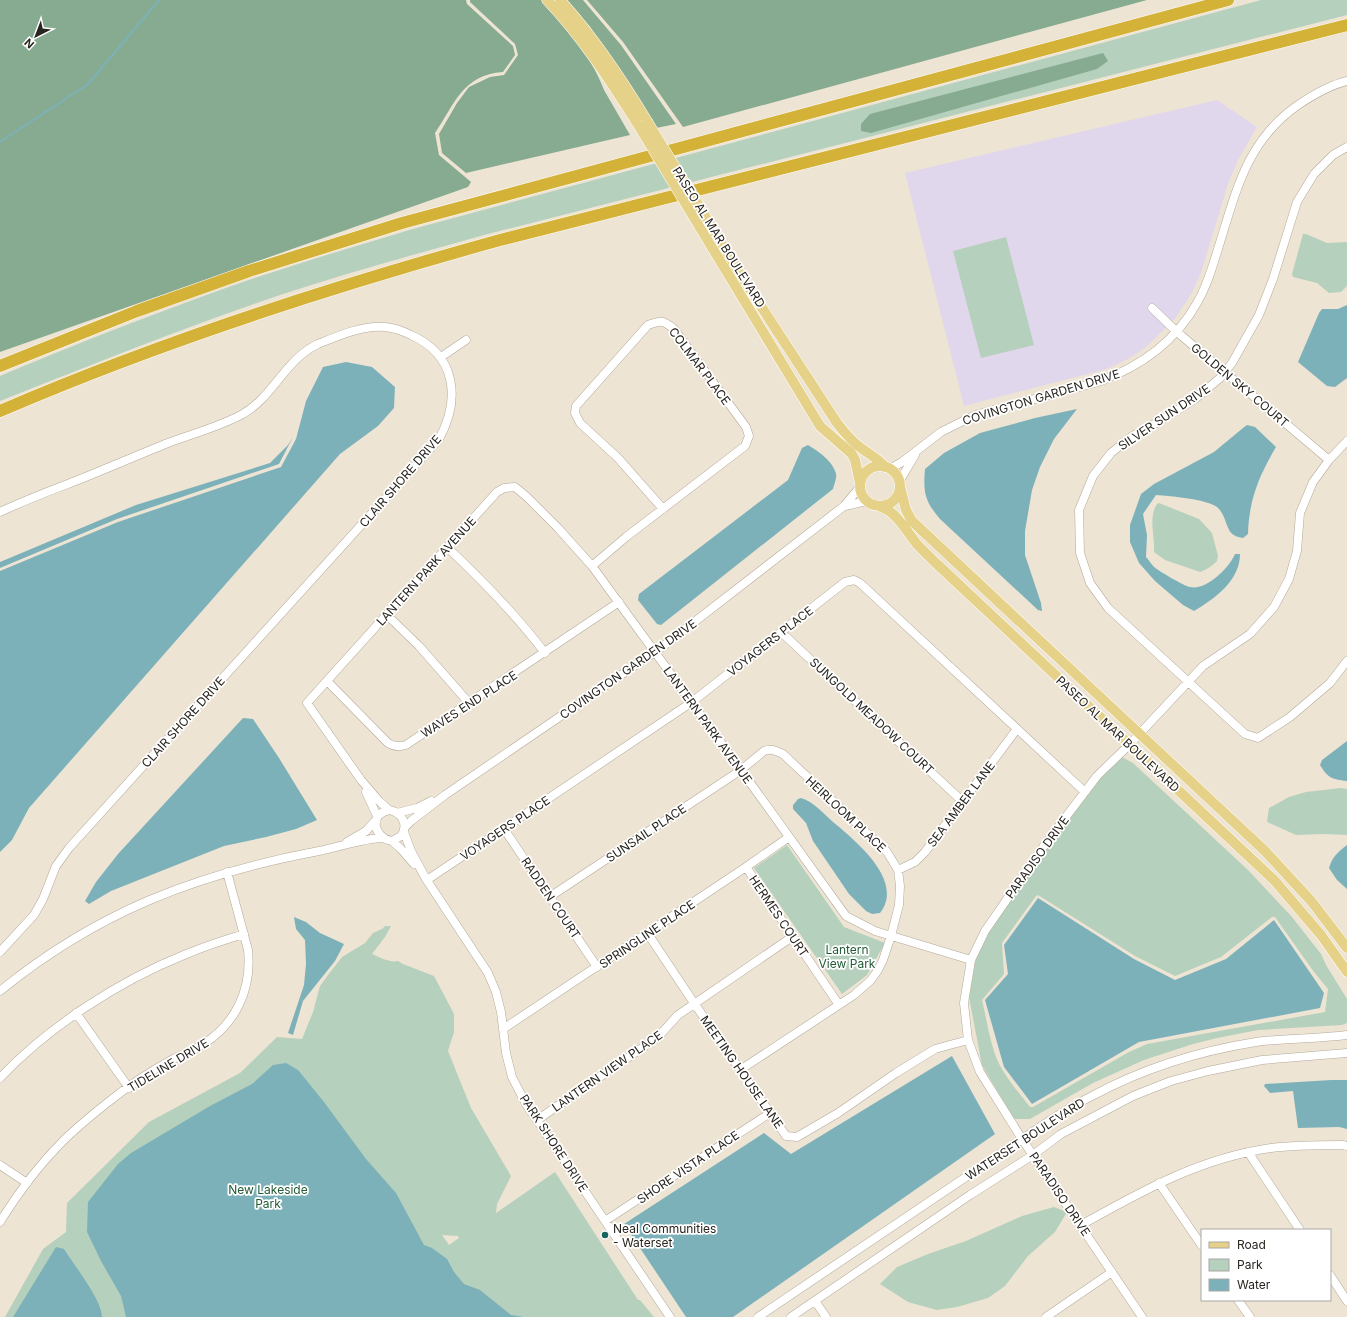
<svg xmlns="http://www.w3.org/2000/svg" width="1347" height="1317" font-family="Inter,sans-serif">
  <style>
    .education { fill: #e1d7ec }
    .green { fill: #b5d0bc; fill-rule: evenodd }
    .forest { fill: #87ab90 }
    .water { fill: #7db1ba }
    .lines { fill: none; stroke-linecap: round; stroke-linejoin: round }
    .stream { stroke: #7db1ba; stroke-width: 2 }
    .minor-casing { stroke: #b2a999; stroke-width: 9 }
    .major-casing { stroke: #fff; stroke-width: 11 }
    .highway-casing { stroke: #fff; stroke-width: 13 }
    .minor { stroke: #fff; stroke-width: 8 }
    .major { stroke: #e5d188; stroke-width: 10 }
    .highway { stroke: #d4b238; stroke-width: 12 }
    .major-bridge-casing { stroke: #fff; stroke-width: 11; stroke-linecap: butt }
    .major-bridge { stroke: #e5d188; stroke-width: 10 }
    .poi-dot { fill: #1b665f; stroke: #fff; stroke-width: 1.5 }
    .labels { text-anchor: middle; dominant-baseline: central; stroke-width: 3.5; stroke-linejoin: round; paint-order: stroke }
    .street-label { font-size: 12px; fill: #28241e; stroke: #fff }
    .park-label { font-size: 12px; fill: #225c36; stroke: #fff }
    .poi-label { font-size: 12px; fill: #28241e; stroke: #fff; text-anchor: start }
  </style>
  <rect width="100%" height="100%" fill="#eee4d4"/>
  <path class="education" d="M1217,100L1257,127L1238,160L1228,184L1201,273L1192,293L1174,320L1145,348L1128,359L1107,369L964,406L905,173Z"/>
  <path class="green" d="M1261,0H1347V15L484,235C416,254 347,273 280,295C185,327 93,364 0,401V376C73,345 148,316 223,289C285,267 349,248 413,229Z
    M1303,234H1306L1327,243L1347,242V286L1341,292L1329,293L1317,283L1293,277L1292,274Z
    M1006,237L1034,345L981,358L953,251Z
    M1159,503L1199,519L1212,533L1218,556L1217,561C1212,566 1206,570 1200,572L1165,560L1154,552C1155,536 1148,518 1157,504Z
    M1122,757L1133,763L1248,870L1292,917L1321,954L1326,965L1347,999V1023L1342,1025L1258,1030L1217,1038L1193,1044L1144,1060L1093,1083L1030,1119H1014L982,1065L969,997L976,958L988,933L1046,849L1099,779ZM1038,895L1135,956L1175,976L1221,957L1272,917H1275L1314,972L1328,989L1325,1012L1147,1044L1129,1052L1033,1107H1030C1020,1094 1010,1083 1002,1069C991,1052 987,1020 982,1000L1004,974L1002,943L1036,896Z
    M1341,788L1347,789V835L1324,834L1296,835L1267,822L1269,808L1289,797L1306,792Z
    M787,845L844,927L885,943L867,975L842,994L754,868Z
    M385,926H391L385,937L372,954C379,957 390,963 398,961L403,964L434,976L454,1014V1032L448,1051L471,1108L511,1176L497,1204L496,1213L555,1172L638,1300H640L654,1317H5L43,1249L66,1232L67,1203L149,1122L240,1073L277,1037L302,1039L313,1012L320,986L328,975L342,957L365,943L373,933L382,929ZM442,1235L458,1236L459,1238L449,1245Z
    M1054,1207L1067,1212L1055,1232L1028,1256L1005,1286L988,1298L957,1307L937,1310L908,1302L880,1284L897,1267L928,1254L966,1241L1022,1216Z"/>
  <path class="forest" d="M0,0H466L467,4L513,46L515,55L503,72C462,75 455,104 435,133L439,155L471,182L468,187L0,352Z
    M470,0H541C565,24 593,59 604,90L630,135L466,173L442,153L439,134L457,103L469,87L490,77L504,75L518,55L515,44L470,2Z
    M567,0H583L621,45L676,124L656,128L590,27Z
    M587,0H1147L683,127L623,42Z
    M1103,53L1108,61L1097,69L871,133L861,131V124L870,114Z"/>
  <path class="water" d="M1347,305V378L1335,387L1327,386L1298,362L1319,313L1322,309H1338Z
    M346,362L372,367L395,387L394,408L378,426L340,454L29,808L12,840L0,852V571L118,522L281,467L296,439L306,401L323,367Z
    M1077,409L1054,439L1040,467L1032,490L1025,531V555L1041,603L1042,611L1038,610L940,519C925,501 923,493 925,469L944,453L980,433L1035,418Z
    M1247,425L1255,427L1276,447C1259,476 1249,499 1248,534L1243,538C1240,537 1236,537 1234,535C1226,531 1226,514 1217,507C1206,499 1170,496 1156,495L1143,514L1147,535L1146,557C1149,560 1151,564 1154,567C1159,571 1184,586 1190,587C1206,591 1229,568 1235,554H1240C1240,581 1214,599 1194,611L1183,605L1155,581L1139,563L1130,542V525L1141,494L1154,484L1214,452L1243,428Z
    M293,437L279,464L117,519L0,568V562L136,505L270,463L288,445Z
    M808,445C818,451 833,461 836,474C837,478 834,485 833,489L661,625L657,624L638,600L639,594L788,480L802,448Z
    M243,718L253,719L279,758L317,820L296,829L266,837L224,846L111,891L89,904L85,901L96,882L118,854Z
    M1347,741V781C1331,779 1328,778 1320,765L1322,760Z
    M801,798C814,802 824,814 833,822C856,841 905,881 880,913L872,914L866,911L849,894L813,841L806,823L793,809V805L798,799Z
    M1347,845V889L1337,880L1329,868C1332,857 1338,852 1347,845Z
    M1038,898L1134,959L1175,980L1226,959L1274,920L1324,993L1320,1008L1139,1042L1032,1104L1004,1067L985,1000L1008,974L1004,945Z
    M294,917L306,922L320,933L344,944L335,961L303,1001L293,1035L288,1033L304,985L306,964L305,940L296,929Z
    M952,1056L995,1134L733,1317H686L624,1224L764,1133L791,1154Z
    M286,1063L298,1070L324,1102L366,1159L396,1193L424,1245L432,1248L447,1259L454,1272L464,1284L480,1290L511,1315L524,1317H126L121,1296L101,1261L87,1232L88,1202L118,1164L131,1153L210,1106L252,1084L273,1065Z
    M1331,1080H1347V1129L1339,1127L1298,1128L1293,1091L1270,1093L1264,1086L1265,1084Z
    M56,1247L64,1249C74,1265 102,1300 102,1317H13Z"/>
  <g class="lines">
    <path class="stream" d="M0,142L88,84L159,0"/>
    <g class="minor-casing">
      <path id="minor" d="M1347,147L1333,155L1314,174L1297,202L1273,279L1259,315L1232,363L1220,378L1195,399L1165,418L1131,437L1111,453L1093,476L1079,510L1080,553L1090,583L1108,608L1245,734L1258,738L1290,717L1330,683L1347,661
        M1152,308L1177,332L1329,460
        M441,357L466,340
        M890,469L902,462L941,432L975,415L1098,382C1140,367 1175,342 1197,303C1207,286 1212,268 1218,249C1236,192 1246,141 1298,105C1313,95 1330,85 1347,81
        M899,482L915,455
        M845,506L862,502L869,503
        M0,512C25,500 52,490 78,480C108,468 138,455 168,443C192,434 218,427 241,415C273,398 285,359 318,344C338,336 363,325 385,327C395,328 403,331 411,335C456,355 461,399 439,439L69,848L56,866L43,899L34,915L0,952
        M448,548C483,581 516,615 545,653
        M592,566L626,537L745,446L749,436L746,427L674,329C663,320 661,320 648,325L576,406L575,413L580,423L618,458L663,509
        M387,615L419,646L469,703
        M781,632L962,801
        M327,681L388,743C394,747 399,747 406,745L619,602
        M366,792L377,816
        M389,810L379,801L361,780L307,703L497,492L504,488L515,487L527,497L558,528L592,566L741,770L846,916L875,931L971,960
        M389,810C402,812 409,825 401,836L392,841C374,838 368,815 389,810Z
        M397,813L417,808L431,801
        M405,827L411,821L445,795L662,647L844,506L860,487
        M504,829L597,967
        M404,832L411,851L426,879L488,973L496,992L501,1012L506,1053L512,1077L526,1104L670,1317
        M392,841L401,849L414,864
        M347,842L366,831L375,821
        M746,867L839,1005
        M898,870L915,862L925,852L1017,729
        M427,880L692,702L781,632L845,582L854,580L860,583L1085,792
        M551,896L741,770L764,751C772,748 776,751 783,754L887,852L898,870L900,886L899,905L891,936L883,960L878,970L871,980L854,995L740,1070
        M648,934L694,1003L786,1136L797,1137L838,1113L896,1073L935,1049L968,1040
        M0,991C97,912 196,874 319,851C340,847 363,838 384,838
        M76,1013L129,1088
        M503,1029L746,867L789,837
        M0,1078C48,1027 119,981 184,955C203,947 224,940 244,934
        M537,1120L658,1037L678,1015L792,937
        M1248,1152L1300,1230
        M0,1165L27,1183
        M1159,1183L1202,1246
        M605,1221L770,1113
        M0,1222C18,1193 39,1165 63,1141C77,1127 92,1115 107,1103C128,1086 151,1071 175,1058C184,1054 194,1050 202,1045C236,1024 252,989 248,950L227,872
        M1081,1225C1142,1191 1200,1158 1271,1148C1294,1145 1319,1145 1343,1145L1347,1146
        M1330,1275L1347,1301
        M1238,1300L1250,1317
        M815,1301L826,1317
        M758,1317L1052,1119C1065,1111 1078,1103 1092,1096C1142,1069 1199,1051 1256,1042C1286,1038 1317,1039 1347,1035
        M791,1317L970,1195L1033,1155L1061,1134L1133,1096L1171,1081L1208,1071L1262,1060L1347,1053
        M1046,1317L1112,1272
        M1142,1317L1022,1139L980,1072L968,1040L964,1003L971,960L985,931L1043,847L1097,776L1130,744L1203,666L1250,634L1274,607L1289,579L1297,551L1300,513L1313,482L1329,460L1347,441"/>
    </g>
    <g class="major-casing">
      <path id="major" d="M547,0C582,37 610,80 637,123
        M560,0C594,37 621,78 647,121
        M710,224L742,277L837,423C844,432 851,441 861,448C869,454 879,459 885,467
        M699,226L820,426L852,454L855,460L860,483
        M860 486a20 20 0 1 1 40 0a20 20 0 1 1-40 0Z
        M900,487L906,510L912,521L1265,851L1312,902L1347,948
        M879,506C897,512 905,529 916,543C923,551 931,558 938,565L1274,880L1321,935L1347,972"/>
    </g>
    <g class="highway-casing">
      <path id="highway" d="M0,366L137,311L249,271L402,223L1228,0
        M0,411C162,341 330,287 500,240L1347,25"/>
    </g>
    <use href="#minor" class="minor"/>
    <use href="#major" class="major"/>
    <use href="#highway" class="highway"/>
    <g class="major-bridge-casing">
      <path id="major-bridge" d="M647,121L710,224
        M637,123L699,226"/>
    </g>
    <use href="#major-bridge" class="major-bridge"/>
  </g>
  <circle class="poi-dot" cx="605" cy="1235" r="4"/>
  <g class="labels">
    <g class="street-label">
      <text transform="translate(719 237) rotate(58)">PASEO AL MAR BOULEVARD</text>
      <text transform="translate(700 366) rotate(53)">COLMAR PLACE</text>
      <text transform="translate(1240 385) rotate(40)">GOLDEN SKY COURT</text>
      <text transform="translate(1041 397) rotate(-17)">COVINGTON GARDEN DRIVE</text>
      <text transform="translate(1164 417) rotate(-34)">SILVER SUN DRIVE</text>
      <text transform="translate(400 481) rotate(-49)">CLAIR SHORE DRIVE</text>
      <text transform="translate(426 571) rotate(-48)">LANTERN PARK AVENUE</text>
      <text transform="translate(770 641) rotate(-38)">VOYAGERS PLACE</text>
      <text transform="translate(628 669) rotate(-35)">COVINGTON GARDEN DRIVE</text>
      <text transform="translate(469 704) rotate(-33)">WAVES END PLACE</text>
      <text transform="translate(872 716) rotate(43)">SUNGOLD MEADOW COURT</text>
      <text transform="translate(183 722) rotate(-48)">CLAIR SHORE DRIVE</text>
      <text transform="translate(708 725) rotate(54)">LANTERN PARK AVENUE</text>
      <text transform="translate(1118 734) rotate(43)">PASEO AL MAR BOULEVARD</text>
      <text transform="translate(961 804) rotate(-53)">SEA AMBER LANE</text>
      <text transform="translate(846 814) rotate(43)">HEIRLOOM PLACE</text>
      <text transform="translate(505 828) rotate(-34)">VOYAGERS PLACE</text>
      <text transform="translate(646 833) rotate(-34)">SUNSAIL PLACE</text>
      <text transform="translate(1037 857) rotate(-54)">PARADISO DRIVE</text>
      <text transform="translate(551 898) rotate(56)">RADDEN COURT</text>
      <text transform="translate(779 916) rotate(56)">HERMES COURT</text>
      <text transform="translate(647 934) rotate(-34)">SPRINGLINE PLACE</text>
      <text transform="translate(168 1065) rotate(-31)">TIDELINE DRIVE</text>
      <text transform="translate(607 1071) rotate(-35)">LANTERN VIEW PLACE</text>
      <text transform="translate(742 1072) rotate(55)">MEETING HOUSE LANE</text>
      <text transform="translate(1025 1139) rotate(-33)">WATERSET BOULEVARD</text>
      <text transform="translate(554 1143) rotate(57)">PARK SHORE DRIVE</text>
      <text transform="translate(688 1167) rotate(-34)">SHORE VISTA PLACE</text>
      <text transform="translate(1060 1194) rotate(56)">PARADISO DRIVE</text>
    </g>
    <g class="park-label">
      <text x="847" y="949">Lantern<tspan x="847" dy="14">View Park</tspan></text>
      <text x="268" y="1189">New Lakeside<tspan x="268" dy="14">Park</tspan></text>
    </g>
    <g class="poi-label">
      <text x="613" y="1228">Neal Communities<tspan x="613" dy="14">- Waterset</tspan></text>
    </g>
  </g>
  <rect x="1201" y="1229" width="130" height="72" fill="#ffffff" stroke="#a9a7a5"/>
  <rect x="1209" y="1242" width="20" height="6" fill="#e5d188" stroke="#a9a7a5"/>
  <text x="1237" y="1249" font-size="12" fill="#28241e">Road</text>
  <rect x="1209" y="1259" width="20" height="12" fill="#b5d0bc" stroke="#a9a7a5"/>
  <text x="1237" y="1269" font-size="12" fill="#28241e">Park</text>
  <rect x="1209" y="1279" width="20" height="12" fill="#7db1ba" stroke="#a9a7a5"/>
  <text x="1237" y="1289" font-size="12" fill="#28241e">Water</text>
  <g transform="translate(36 36) rotate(222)" stroke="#ffffff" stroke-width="3" paint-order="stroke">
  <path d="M0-3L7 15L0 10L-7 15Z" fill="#28241e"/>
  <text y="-6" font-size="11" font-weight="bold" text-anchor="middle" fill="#28241e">N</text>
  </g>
</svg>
